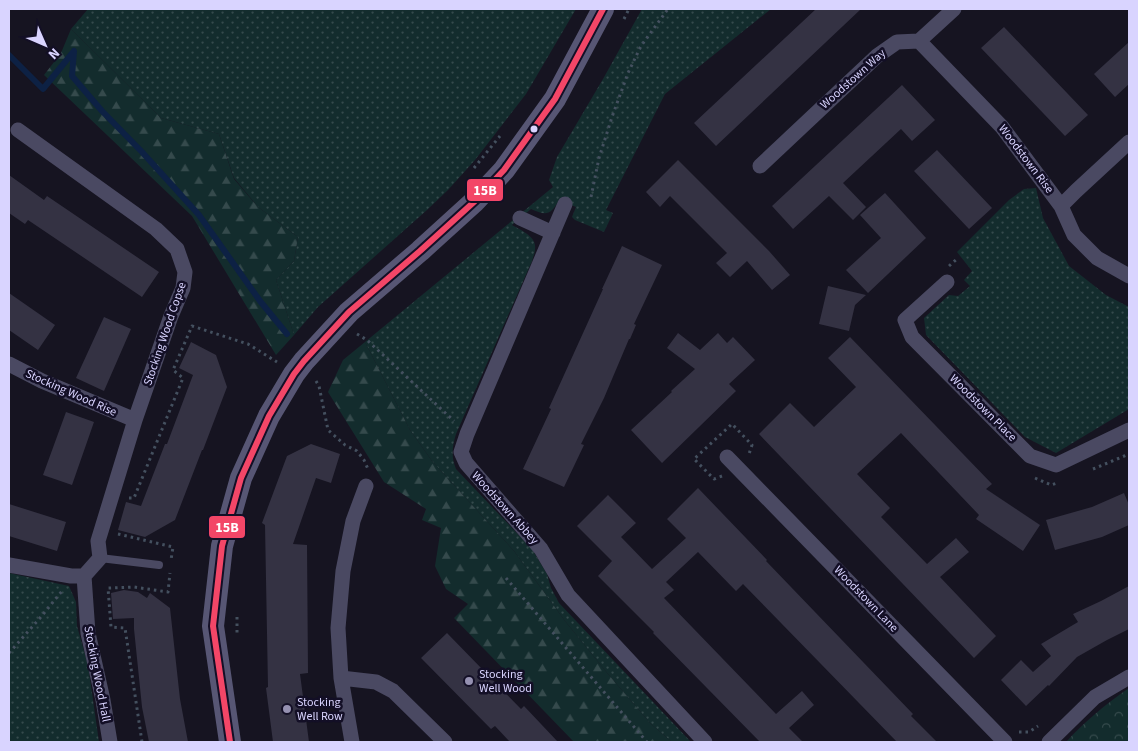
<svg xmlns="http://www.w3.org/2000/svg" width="1138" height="751" font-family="'Source Sans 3',sans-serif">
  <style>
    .grass { fill: url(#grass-dots) }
    .forest { fill: url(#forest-firs) }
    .park { fill: url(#park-crowns) }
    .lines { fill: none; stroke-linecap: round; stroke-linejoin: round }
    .stream { stroke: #0d2144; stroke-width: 6 }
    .building { fill: #343243 }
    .path { stroke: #44505f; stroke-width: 3; stroke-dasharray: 2.5 4; stroke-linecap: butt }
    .lane { stroke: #4a4962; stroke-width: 8 }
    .street { stroke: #4a4962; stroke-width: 15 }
    .secondary { stroke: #575674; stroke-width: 22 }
    .bus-1-casing { stroke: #130f26; stroke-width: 10 }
    .bus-1 { stroke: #f34667; stroke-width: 6 }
    .bus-dot { fill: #d9d4ff; stroke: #130f26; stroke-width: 2 }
    .poi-dot { fill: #9591b1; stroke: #130f26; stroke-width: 2 }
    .labels { text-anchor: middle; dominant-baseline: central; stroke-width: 5; stroke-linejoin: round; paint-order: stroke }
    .street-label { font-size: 12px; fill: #d9d4ff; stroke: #130f26 }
    .poi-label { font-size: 12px; fill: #d9d4ff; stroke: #130f26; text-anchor: start }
    .line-badge { stroke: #130f26; stroke-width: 2 }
    .badge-label { font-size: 14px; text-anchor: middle; font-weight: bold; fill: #fff }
  </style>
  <defs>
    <pattern id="grass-dots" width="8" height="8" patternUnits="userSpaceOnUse" patternTransform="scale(1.25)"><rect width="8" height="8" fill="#132c2d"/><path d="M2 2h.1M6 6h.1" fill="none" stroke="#354a4c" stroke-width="1.8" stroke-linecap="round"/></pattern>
    <pattern id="forest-firs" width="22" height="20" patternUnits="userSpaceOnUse" patternTransform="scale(1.25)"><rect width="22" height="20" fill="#132c2d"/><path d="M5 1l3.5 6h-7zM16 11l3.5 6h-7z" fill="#354a4c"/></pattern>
    <pattern id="park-crowns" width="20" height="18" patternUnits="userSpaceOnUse" patternTransform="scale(1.25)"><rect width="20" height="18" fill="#132c2d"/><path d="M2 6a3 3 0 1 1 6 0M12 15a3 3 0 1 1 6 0" fill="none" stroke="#354a4c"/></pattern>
  </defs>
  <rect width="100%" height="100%" fill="#161421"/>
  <path class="grass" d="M88,9H576L526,94L475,160L448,190L427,210L318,307L294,335L276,280L294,261L298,237L258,207L234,178L219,134L161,118L71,29Z
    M642,9H771L665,94L606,210L613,213L604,232L575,220L572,217L576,207L559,200C551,215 546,216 531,209L512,225C520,230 537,236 535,249C535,253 533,257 532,261L456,434C452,447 451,457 456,469L532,549L547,574L551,588L559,603L691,742H672L651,724L608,674L565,621L514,551L432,461L410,430L365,342L553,187L549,180L557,157L603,79Z
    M1036,188L1043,218L1069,266L1106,295L1129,307V409L1056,453L1025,437L926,335L924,318L949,295L958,296L970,286L964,280L972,271L957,252L1009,200L1024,189Z
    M9,573L69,586L76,602L77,626L88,665L99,742H9Z"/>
  <path class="forest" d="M71,29L161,118L219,134L234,179L258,207L298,237L294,261L276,280L294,335L276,355L192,216L44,75L61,53Z
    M365,342L410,430L432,461L514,551L565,621L608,674L651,724L672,742H574L454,618L468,604L446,589L435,566L441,528L422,520L426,509L384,482L328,392L343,360Z"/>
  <path class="park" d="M1129,688V742H1066C1085,721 1106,704 1129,688Z"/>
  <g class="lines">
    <path class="stream" d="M9,55L43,89L74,51L72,76L102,111L142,152L199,215L260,301L287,334"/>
  </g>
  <path class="building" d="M816,9H861L716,146L694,123Z
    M1004,27L1088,115L1065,136L981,48Z
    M1129,42V84L1115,97L1094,74Z
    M902,85L935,120L912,141L901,129L843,183L866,207L853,220L829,196L793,229L772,206Z
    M937,150L992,208L969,229L914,171Z
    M678,160L769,251L790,275L772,290L747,261L730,277L716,263L727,253L670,196L660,207L646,192Z
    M9,175L44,200L47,196L159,272L142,297L28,220L25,224L9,213Z
    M885,193L926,238L868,293L846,270L881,238L860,215Z
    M622,246L662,265L634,324L636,325L630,339H629L604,398L581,444L584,445L564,487L523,469L551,409L549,408L559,386L603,289H602Z
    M828,286L866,295L855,305L849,331L819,324Z
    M9,293L55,325L38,350L9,330Z
    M104,317L131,329L104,391L76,378Z
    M678,333L700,350L718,333L727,343L733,337L755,360L729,384L736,391L662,463L631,430L672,392L671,391L695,369L667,348Z
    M850,337L992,484L986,489L1040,525L1023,551L976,519L979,515L901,433L857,474L890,508L881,517L927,564L956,538L969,552L940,577L996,636L974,658L759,434L790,403L814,427L856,387L828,358Z
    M191,342L216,355L227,387L203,450H202L175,520L145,537L118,530L126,502L141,506L165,444H167L193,375L179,368Z
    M66,412L94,422L72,485L43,475Z
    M311,444L340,454L331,483L316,478L293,544L307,545L308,673L300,674L309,742H273L266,688L268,687L265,525L262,523L287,456Z
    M698,488L767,560L766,561L913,714L911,716L937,742H897L743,584L736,591L698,552L666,582L674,590L664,598L776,714L802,691L814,705L789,728L803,742H760L653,633L654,632L598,576L612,561L577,526L608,495L636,523L621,537L652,569L686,538L667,519Z
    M1124,493L1129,505V525L1102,537L1055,550L1046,520L1092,507Z
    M9,504L66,522L57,551L9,536Z
    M1129,586V629L1107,640L1077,657L1049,686L1048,685L1026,706L1001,680L1021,660L1033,672L1051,656L1041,644L1078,622L1073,614L1101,601Z
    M124,590L138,592L147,598L150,593L170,608L180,699L188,742H149L142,707L134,629V618L113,619L111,593Z
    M447,633L521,709L524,706L558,742H510L495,726L491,729L421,658Z"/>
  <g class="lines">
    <path class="path" d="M624,19L629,9
      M474,168L500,136
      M591,197L599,158L612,117L628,73L641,46L668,9
      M949,266L958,258
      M357,334L367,340L454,421
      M316,381L319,386L328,430L345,445L357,451L364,460L368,469
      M1093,469L1129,454
      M722,476L714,479L694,459L732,424L752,445L749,454V455
      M1035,478L1051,485L1057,483
      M129,498H134L183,378L173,370L192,326L248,344L277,362
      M118,534L173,547L171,560
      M506,578L647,742
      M237,617V633
      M9,653L40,618L62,591
      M1019,732H1029L1038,726
      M142,742L125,628L111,627L108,588L134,587L168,592L170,573"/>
    <path class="lane" d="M100,558L159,565"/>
    <path class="street" d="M919,41L1002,127L1061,206L1074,235L1097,258L1129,276
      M18,130L156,229L177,249L185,272L183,288L171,316L135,420L98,541L100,558L84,576
      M760,166L877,56L897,42L919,41L954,9
      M565,204L467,434L461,452L466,463L541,549L568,595L705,742
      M1061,206L1076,191L1129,142
      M520,218L553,233
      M947,282L905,320L912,337L1030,456L1056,465L1129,430
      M9,364L42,381L135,420
      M727,457L1005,742
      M9,565L71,576H84
      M84,576L88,633L103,700L110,742
      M341,678L376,682L393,691L445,742
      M352,742L341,678L338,628L343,571L353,521L366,486
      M1049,742L1095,697L1129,677"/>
    <path class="secondary" d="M230,742L213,626L222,546L241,478L269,416L294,374L304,361L349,312L420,251L475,201L504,170L555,99L603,9"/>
    <g class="bus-1-casing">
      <path id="bus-1" d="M230,742L213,626L222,546L241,478L269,416L294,374L304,361L349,312L420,251L475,201L504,170L555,99L603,9"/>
    </g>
    <use href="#bus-1" class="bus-1"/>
  </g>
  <circle class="bus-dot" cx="534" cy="129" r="4.5"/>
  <g class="poi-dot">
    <circle cx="469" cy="681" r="5"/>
    <circle cx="287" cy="709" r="5"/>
  </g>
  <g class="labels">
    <g class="street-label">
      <text transform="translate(853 79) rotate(-42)">Woodstown Way</text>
      <text transform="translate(1026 159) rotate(53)">Woodstown Rise</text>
      <text transform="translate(165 334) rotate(-71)">Stocking Wood Copse</text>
      <text transform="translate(71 393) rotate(24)">Stocking Wood Rise</text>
      <text transform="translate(983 408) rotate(45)">Woodstown Place</text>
      <text transform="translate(505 508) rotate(48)">Woodstown Abbey</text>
      <text transform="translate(866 599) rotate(46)">Woodstown Lane</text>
      <text transform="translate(97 674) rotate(79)">Stocking Wood Hall</text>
    </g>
    <g class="poi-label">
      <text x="479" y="674">Stocking<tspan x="479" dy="14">Well Wood</tspan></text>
      <text x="297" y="702">Stocking<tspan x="297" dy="14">Well Row</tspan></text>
    </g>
  </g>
  <g class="line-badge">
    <rect x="466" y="178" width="38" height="24" rx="5" fill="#f34667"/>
    <rect x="208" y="515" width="38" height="24" rx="5" fill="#f34667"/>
  </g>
  <g class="badge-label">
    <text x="485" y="195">15B</text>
    <text x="227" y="532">15B</text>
  </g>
  <rect width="1138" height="751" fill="none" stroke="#d9d4ff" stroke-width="20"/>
  <g transform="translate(45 45) rotate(135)" stroke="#130f26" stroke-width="4" paint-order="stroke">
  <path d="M0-4L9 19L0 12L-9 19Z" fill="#d9d4ff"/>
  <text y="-8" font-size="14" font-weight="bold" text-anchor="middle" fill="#d9d4ff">N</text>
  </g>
</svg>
